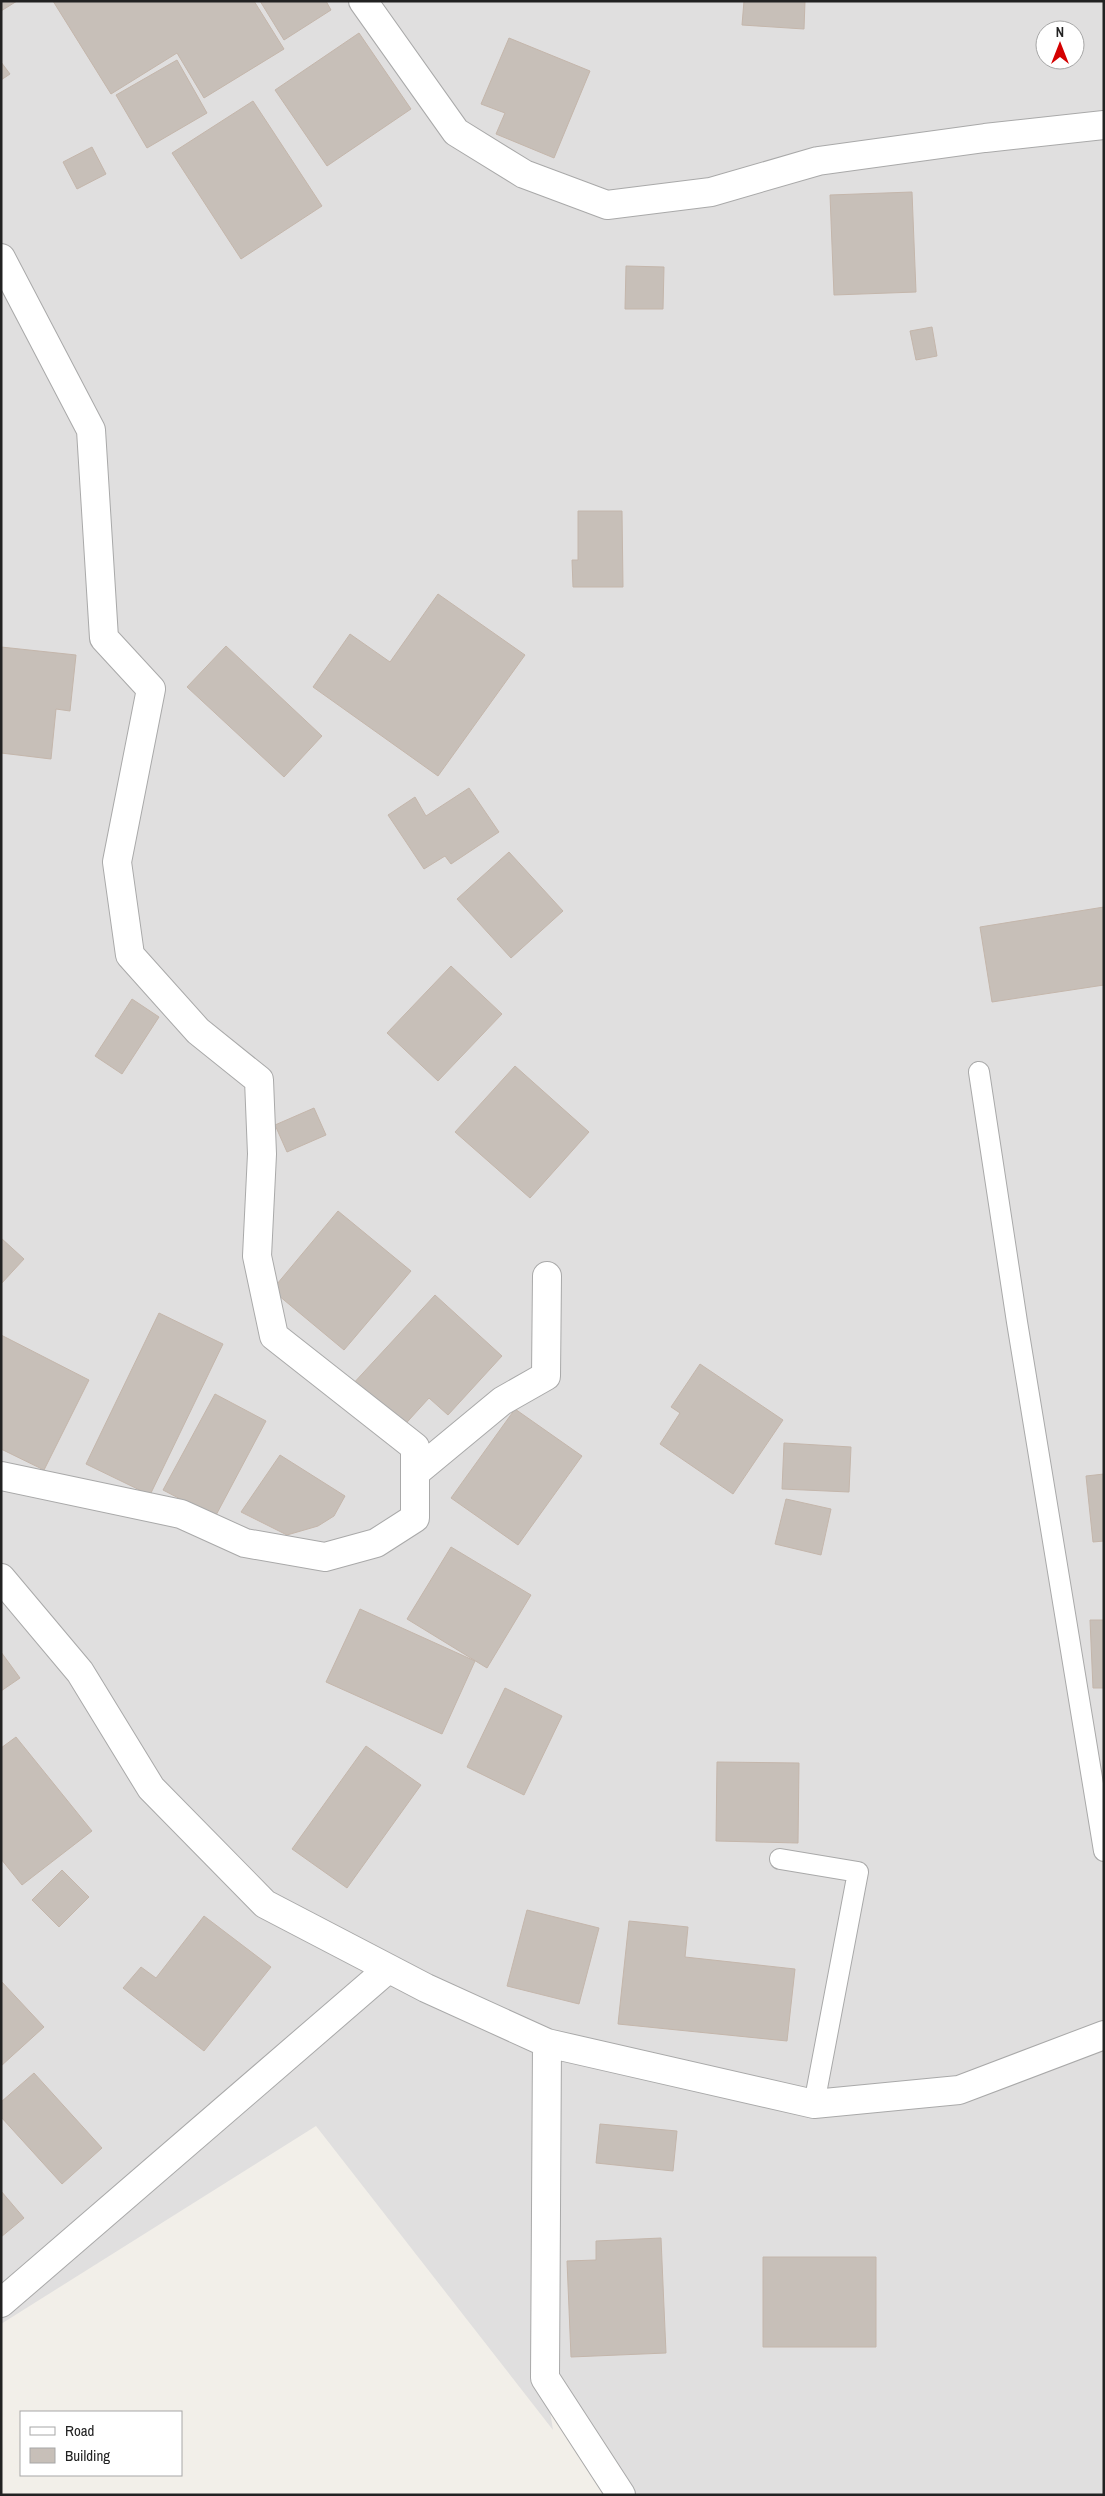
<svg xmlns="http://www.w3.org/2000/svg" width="1105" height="2496" font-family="'Archivo Narrow',sans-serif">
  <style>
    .residential { fill: #e0dfdf; fill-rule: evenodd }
    .building { fill: #c7bfb8; stroke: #c4b6ab }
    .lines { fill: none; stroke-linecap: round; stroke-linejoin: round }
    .service-casing { stroke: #a9a9a9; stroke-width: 22 }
    .minor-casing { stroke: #a9a9a9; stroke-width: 30 }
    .service { stroke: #fff; stroke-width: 20 }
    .minor { stroke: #fff; stroke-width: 28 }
  </style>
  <rect width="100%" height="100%" fill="#f2efe9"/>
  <path class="residential" d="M1,1H1104V2495H620L545,2380L553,2430L316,2126L1,2324ZM1045,30H1075V60H1045Z"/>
  <path class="building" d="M1,1H17L1,11Z
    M53,1H254L284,49L204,98L177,53L111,94Z
    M260,1H326L331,10L284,40Z
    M744,1H805L804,29L742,25Z
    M359,33L411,109L327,166L275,90Z
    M509,38L590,71L554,158L496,134L505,113L481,104Z
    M177,60L207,113L147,148L116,95Z
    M1,62L10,74L1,80Z
    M253,101L322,206L241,259L172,153Z
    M92,147L106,174L77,189L63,162Z
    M912,192L916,292L834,295L830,195Z
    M626,266L664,267L663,309H625Z
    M932,327L937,356L916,360L910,331Z
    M578,511H622L623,587H573L572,560H578Z
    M438,594L525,655L438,776L313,687L350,634L390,662Z
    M226,646L322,736L284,777L187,687Z
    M1,647L76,655L70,711L56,709L51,759L1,753Z
    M469,788L499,832L451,864L445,856L424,869L388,815L415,797L426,816Z
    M509,852L563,911L511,958L457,899Z
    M1104,907V985L992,1002L980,927Z
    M451,966L502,1014L438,1081L387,1033Z
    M132,999L159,1017L122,1074L95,1056Z
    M515,1066L589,1132L530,1198L455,1132Z
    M314,1108L326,1135L287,1152L275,1125Z
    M338,1211L411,1271L344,1350L272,1290Z
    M1,1238L24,1259L1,1284Z
    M435,1295L502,1356L448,1415L429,1398L399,1431L351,1386Z
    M159,1313L223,1344L150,1495L86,1464Z
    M1,1335L89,1380L44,1470L1,1449Z
    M700,1364L783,1420L733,1494L660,1444L680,1413L671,1407Z
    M215,1394L266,1421L215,1517L163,1490Z
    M515,1409L582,1456L518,1545L451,1498Z
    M784,1443L851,1447L849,1492L782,1489Z
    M280,1455L345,1496L334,1516L318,1526L287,1535L241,1512Z
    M1104,1474V1541L1093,1542L1086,1476Z
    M786,1499L831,1509L821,1555L775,1544Z
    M451,1547L531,1595L487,1668L407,1619Z
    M360,1609L475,1661L442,1734L326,1682Z
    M1090,1620H1104V1688H1093Z
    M1,1652L20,1678L1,1691Z
    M505,1688L562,1716L524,1795L467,1767Z
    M16,1737L92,1831L22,1885L1,1859V1748Z
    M366,1746L421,1785L347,1888L292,1849Z
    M717,1762L799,1763L798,1843L716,1841Z
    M62,1870L89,1897L59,1927L32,1900Z
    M527,1910L599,1928L579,2004L507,1986Z
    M204,1916L271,1967L204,2051L123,1988L141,1967L156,1978Z
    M629,1921L688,1927L685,1957L795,1969L787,2041L618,2024Z
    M1,1981L44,2027L1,2066Z
    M34,2073L102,2148L62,2184L1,2117V2102Z
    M600,2124L677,2131L673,2171L596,2163Z
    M1,2191L24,2218L1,2237Z
    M661,2238L666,2353L571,2357L567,2261L596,2260V2241Z
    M763,2257H876V2347H763Z"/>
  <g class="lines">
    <g class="service-casing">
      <path id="service" d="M979,1072L1017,1322L1104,1851
        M780,1859L858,1872L814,2104"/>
    </g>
    <g class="minor-casing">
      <path id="minor" d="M363,1L456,132L524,174L607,205L711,192L818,161L985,138L1104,125
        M1,258L91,430L104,638L151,689L117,862L130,955L198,1031L259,1080L262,1154L257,1256L274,1336L415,1447V1518L376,1543L325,1557L245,1543L181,1514L1,1476
        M415,1473L502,1401L546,1376L547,1276
        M1,1578L80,1672L151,1788L265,1904L426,1988L547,2043L814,2104L959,2090L1104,2035
        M547,2043L545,2378L621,2495
        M1,2303L388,1969"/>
    </g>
    <use href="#service" class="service"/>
    <use href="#minor" class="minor"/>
  </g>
  <rect width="1105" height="2496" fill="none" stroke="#222222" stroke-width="5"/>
  <rect x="20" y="2411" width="162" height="65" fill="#ffffff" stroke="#a7a7a7"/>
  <rect x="30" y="2427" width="25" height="8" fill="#ffffff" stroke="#a7a7a7"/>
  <text x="65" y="2436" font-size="15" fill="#222222">Road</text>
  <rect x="30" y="2448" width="25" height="15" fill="#c7bfb8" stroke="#a7a7a7"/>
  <text x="65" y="2461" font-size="15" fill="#222222">Building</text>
  <g transform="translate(1060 45)"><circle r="24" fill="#ffffff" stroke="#a7a7a7"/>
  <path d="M0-4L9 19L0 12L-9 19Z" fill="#d40000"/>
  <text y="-8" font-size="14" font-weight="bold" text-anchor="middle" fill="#222222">N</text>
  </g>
</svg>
